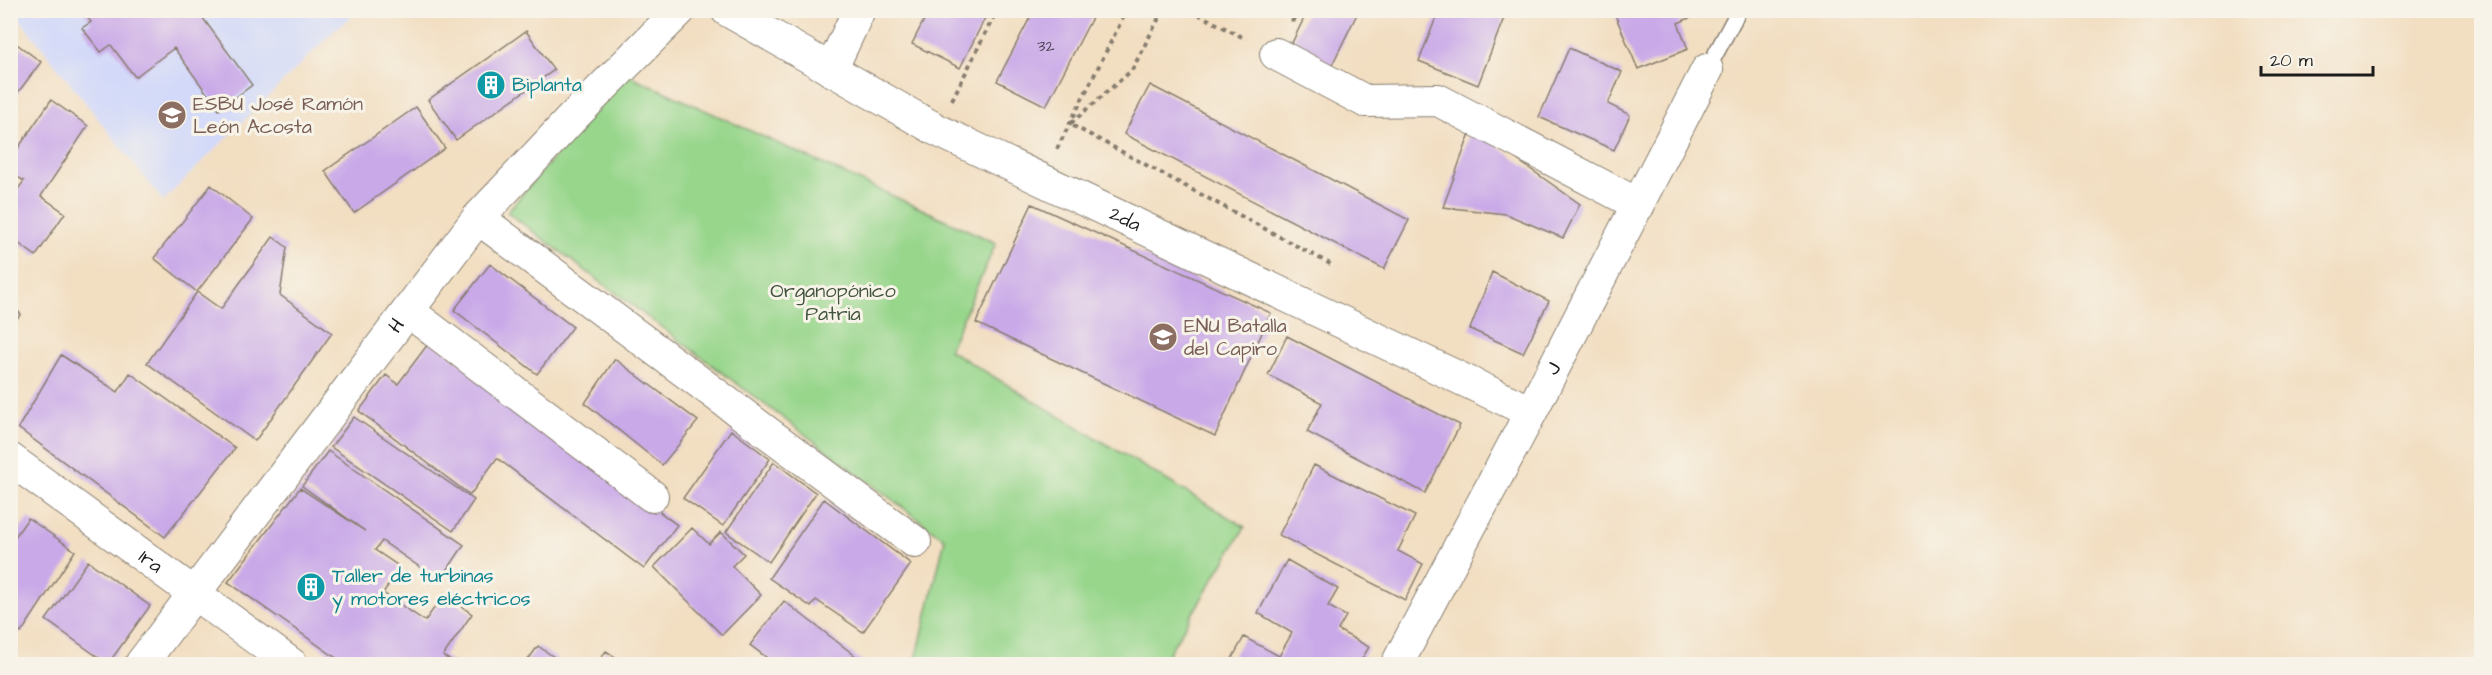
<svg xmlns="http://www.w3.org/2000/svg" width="2492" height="675" font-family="'Architects Daughter',sans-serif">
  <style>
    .built { fill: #d2d9f9 }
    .green { fill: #97d68b; stroke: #5a7954; stroke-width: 1.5 }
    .building { fill: #c9a9e8 }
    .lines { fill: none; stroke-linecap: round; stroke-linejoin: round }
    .lane-casing { stroke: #877d6e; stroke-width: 18 }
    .street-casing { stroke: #877d6e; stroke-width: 34 }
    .path { stroke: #877d6e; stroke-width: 4; stroke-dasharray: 4.5 4.5; stroke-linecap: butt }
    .lane { stroke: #fff; stroke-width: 15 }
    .street { stroke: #fff; stroke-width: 32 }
    .labels { text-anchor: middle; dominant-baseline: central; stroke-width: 6; stroke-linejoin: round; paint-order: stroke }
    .number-label { font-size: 16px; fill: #473f4f }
    .culture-label { font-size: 20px; fill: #0d838f; stroke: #f7f3e8; text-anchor: start }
    .education-label { font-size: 20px; fill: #785e54; stroke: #f7f3e8; text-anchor: start }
    .street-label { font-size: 20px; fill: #1c1c1c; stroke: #f7f3e8 }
    .park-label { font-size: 20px; fill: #41543d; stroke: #f7f3e8 }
  </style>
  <rect width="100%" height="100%" fill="#f7f3e8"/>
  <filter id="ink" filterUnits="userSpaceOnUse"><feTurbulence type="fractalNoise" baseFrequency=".0167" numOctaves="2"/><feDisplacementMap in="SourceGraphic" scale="12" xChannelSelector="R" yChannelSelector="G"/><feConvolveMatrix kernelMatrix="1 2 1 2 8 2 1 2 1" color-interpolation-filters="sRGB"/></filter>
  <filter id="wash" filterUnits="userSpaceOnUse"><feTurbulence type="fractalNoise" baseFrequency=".008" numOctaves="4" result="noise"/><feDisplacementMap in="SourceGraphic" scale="24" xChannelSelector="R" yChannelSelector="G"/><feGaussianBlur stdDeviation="1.35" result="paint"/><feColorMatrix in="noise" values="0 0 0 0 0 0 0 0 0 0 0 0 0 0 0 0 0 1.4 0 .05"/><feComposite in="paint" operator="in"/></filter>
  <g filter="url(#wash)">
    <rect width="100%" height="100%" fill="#f2dec1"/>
    <path class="built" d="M13,11H359L336,29L163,201Z"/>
    <path class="green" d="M626,74L996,243L949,350L1245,527L1162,664H915L945,539L507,212Z"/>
    <g id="blocks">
      <path class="building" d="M82,10H197L252,85L219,110L174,48L135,77L111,45L101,52L82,28L91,22Z
        M929,10H989L960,68L912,44Z
        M1034,10H1096L1046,106L997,81Z
        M1308,10H1359L1329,71L1289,49Z
        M1439,10H1507L1478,85L1419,61Z
        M1613,10H1692L1694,16L1678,23L1688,49L1638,69Z
        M526,31L554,70L456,140L428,100Z
        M10,39L41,62L10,103Z
        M1569,48L1622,72L1608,104L1630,115L1614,150L1539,117Z
        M1150,85L1409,220L1384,269L1124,134Z
        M51,100L88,126L41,196L65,213L36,256L10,237V200L24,181L10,172V160Z
        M416,107L445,148L354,213L325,171Z
        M1472,128L1580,204L1563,238L1506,214L1443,207Z
        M211,185L253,219L197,292L154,258Z
        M1032,204L1271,313L1215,436L976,323Z
        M273,237L287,247L280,295L332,333L255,441L147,363L197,292L221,309Z
        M490,264L573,327L537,374L454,310Z
        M1492,272L1549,301L1523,353L1470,329Z
        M10,306L21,314L10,327Z
        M1287,336L1460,425L1425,493L1307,432L1322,403L1268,375Z
        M431,340L677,525L644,569L497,458L470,495L359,411L386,375L398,384Z
        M61,355L118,392L130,373L235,448L165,537L18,428Z
        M615,359L698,421L662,465L585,403Z
        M354,417L474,500L453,531L331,447Z
        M731,430L770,459L723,526L683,498Z
        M328,451L464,545L440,581L382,541L375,550L400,567L383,593L425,621L444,594L472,614L443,656L456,664H345L228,582L300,488L365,531L302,486Z
        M774,462L816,493L769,562L726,532Z
        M1314,465L1415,516L1398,551L1423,564L1405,600L1279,535Z
        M824,499L911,564L863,632L816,600L811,607L769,578Z
        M28,518L75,551L21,633L10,626V544Z
        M692,528L709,544L721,532L744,554L732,566L761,595L722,635L654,567Z
        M1287,560L1338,589L1328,606L1346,616L1338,630L1369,647L1359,664H1229L1244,637L1279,656L1292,633L1258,613Z
        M88,561L150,606L108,664L46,620Z
        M784,601L866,664H775L750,645Z
        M538,646L564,664H525Z
        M606,651L626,664H597Z"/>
    </g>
  </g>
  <g filter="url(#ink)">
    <use href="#blocks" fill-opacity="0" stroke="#877d6e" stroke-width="1.5"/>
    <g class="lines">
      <g class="lane-casing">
        <path id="lane" d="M1707,70L1739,10"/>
      </g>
      <g class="street-casing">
        <g id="street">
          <path id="s1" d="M727,10L937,130L1531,412"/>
          <path d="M1276,54L1365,101L1438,100L1639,205"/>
          <path d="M831,70L859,10"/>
          <path d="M478,218L915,542"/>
          <path d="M408,311L652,496"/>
          <path id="s2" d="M10,459L291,664"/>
          <path id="s3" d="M141,664L478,218L573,117L680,10"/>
          <path id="s4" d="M1397,664L1531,412L1707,70"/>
        </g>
      </g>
      <path class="path" d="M1163,10L1132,70L1070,124L1334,266
        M1190,10L1246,39
        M1292,22L1298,10
        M952,100L997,10
        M1057,149L1127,10"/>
      <use href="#lane" class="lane"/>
      <use href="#street" class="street"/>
    </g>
  </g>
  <defs>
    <g id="building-disc" transform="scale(1.5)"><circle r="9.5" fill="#0f9aa8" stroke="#f7f3e8"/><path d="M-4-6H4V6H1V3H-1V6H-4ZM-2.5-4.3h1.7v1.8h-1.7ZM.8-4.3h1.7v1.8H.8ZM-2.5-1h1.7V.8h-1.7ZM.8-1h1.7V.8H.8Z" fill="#fff"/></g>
    <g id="school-disc" transform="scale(1.5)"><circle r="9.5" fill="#8d6e63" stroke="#f7f3e8"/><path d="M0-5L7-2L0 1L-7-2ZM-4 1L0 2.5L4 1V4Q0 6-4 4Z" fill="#fff"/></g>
  </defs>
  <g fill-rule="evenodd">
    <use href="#building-disc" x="491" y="85"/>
    <use href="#school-disc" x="172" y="115"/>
    <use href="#school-disc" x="1163" y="337"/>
    <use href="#building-disc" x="311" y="587"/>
  </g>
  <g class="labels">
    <g class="number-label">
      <text x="1046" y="46">32</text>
    </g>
    <g class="culture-label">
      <text x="512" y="85">Biplanta</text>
      <text x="332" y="576">Taller de turbinas<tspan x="332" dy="23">y motores eléctricos</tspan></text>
    </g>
    <g class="education-label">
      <text x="193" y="104">ESBU José Ramón<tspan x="193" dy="23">León Acosta</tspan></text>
      <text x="1184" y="326">ENU Batalla<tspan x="1184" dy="23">del Capiro</tspan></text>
    </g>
    <g class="street-label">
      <text stroke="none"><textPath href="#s1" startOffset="450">2da</textPath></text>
      <text stroke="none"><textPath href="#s3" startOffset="424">H</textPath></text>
      <text stroke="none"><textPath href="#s4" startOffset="334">J</textPath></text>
      <text stroke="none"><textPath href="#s2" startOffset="174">1ra</textPath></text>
    </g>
    <g class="park-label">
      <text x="833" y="291">Organopónico<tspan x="833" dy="23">Patria</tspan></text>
    </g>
  </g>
  <rect width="2492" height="675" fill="none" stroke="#f7f3e8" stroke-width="36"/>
  <path d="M2261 66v9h112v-9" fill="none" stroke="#1c1c1c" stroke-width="3"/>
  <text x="2270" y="66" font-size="18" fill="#1c1c1c" stroke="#f7f3e8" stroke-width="4.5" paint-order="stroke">20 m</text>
</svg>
